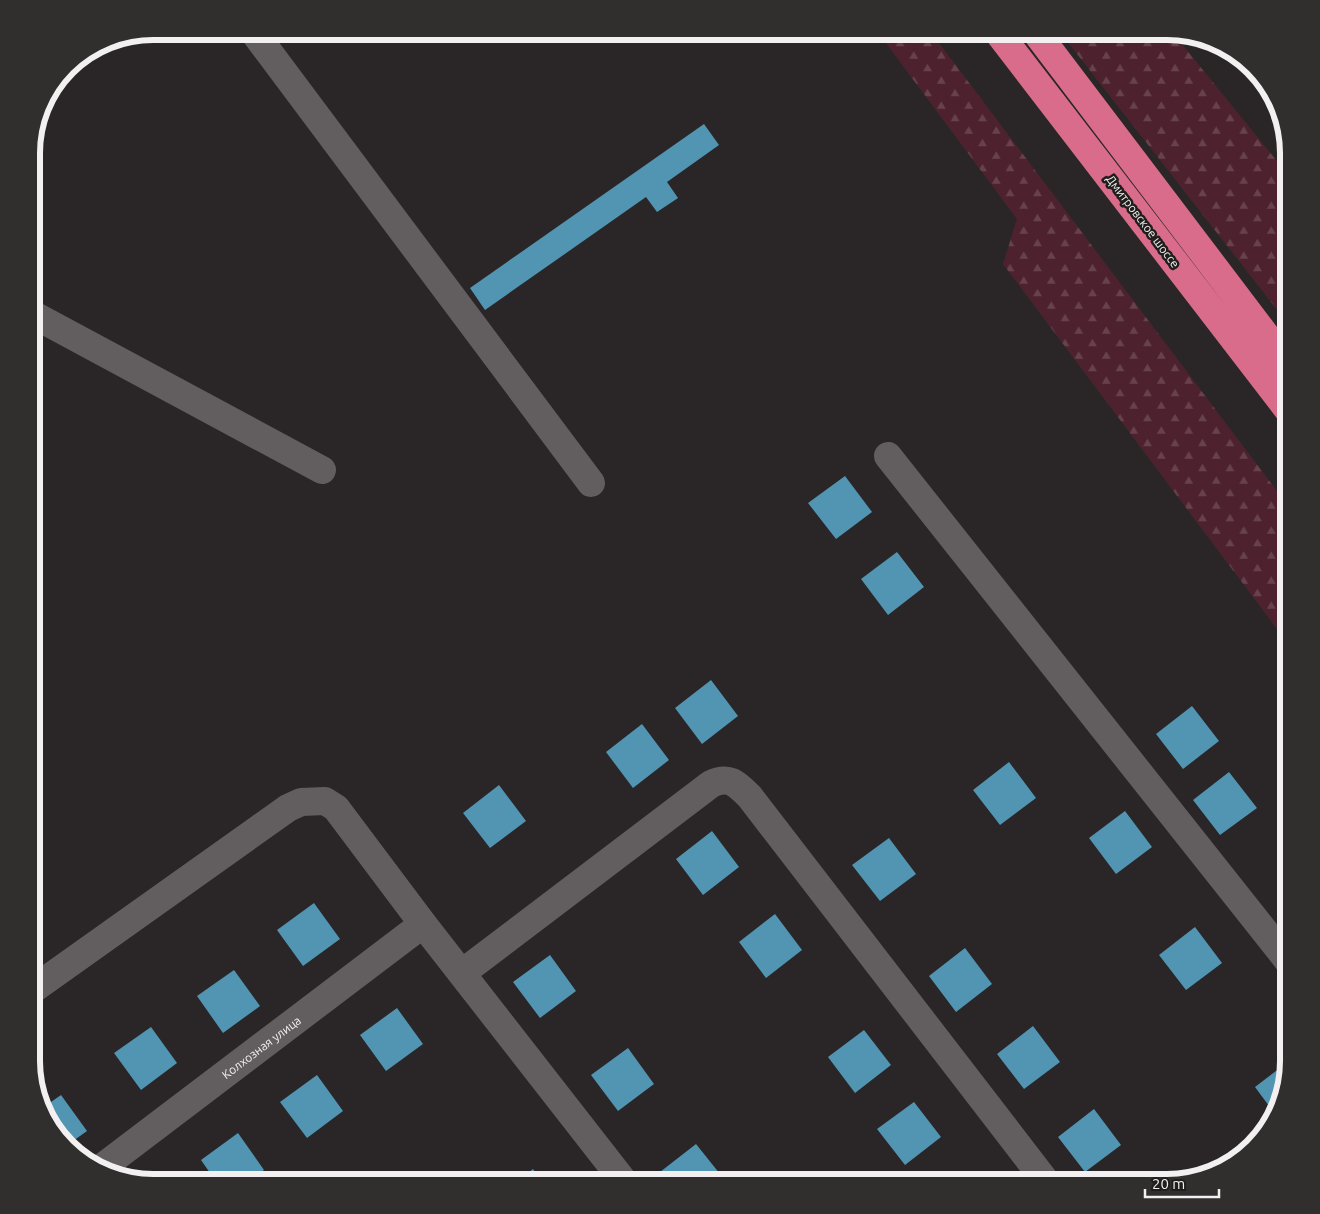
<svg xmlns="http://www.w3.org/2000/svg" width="1320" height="1214" font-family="Ubuntu,sans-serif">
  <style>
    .forest { fill: url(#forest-firs) }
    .building { fill: #5195b3 }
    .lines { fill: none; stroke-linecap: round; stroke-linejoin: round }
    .minor { stroke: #625e5f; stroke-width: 28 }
    .highway { stroke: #da6c8b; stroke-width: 28 }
    .labels { text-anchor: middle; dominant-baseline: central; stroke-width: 5; stroke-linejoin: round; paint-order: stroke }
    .street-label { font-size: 12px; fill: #f3f0f1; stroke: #201d1d }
    .rim { fill: none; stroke: #f3f0f1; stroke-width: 6 }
  </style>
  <defs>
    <pattern id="forest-firs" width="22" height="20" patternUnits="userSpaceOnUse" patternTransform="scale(1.25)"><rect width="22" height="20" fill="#4d222e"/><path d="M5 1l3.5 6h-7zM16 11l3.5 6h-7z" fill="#67424d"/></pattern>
  </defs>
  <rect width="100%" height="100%" fill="#2a2627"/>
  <path class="forest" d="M877,31H930L1289,507V645L1003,264L1017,219Z
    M1059,31H1167L1172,32L1289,176V325Z"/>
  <path class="building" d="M704,124L719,145L667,182L678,198L657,212L646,197L485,310L470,288Z
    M845,476L872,512L836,539L808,503Z
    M897,552L924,587L888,615L861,579Z
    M711,680L738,716L702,744L675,708Z
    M1192,706L1219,741L1183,769L1156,734Z
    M642,724L669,760L633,788L606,752Z
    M1009,762L1036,798L1000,825L973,790Z
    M1229,772L1257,808L1220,835L1193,800Z
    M499,785L526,821L490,848L463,813Z
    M1125,811L1152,847L1116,874L1089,838Z
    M712,831L739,867L703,895L676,859Z
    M889,838L916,874L880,901L852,865Z
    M314,903L340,939L303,966L277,930Z
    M775,914L802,950L766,978L739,942Z
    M1195,927L1222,963L1186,990L1159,955Z
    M965,948L992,984L956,1012L929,976Z
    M550,955L576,991L540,1018L513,982Z
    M234,970L260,1006L223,1033L197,996Z
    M397,1008L423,1044L386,1071L360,1035Z
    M1033,1026L1060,1062L1024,1089L997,1054Z
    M151,1027L177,1063L141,1090L114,1053Z
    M864,1030L891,1065L855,1093L828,1057Z
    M628,1048L654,1084L618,1111L591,1075Z
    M1289,1061L1279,1108L1275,1114L1255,1087Z
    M317,1075L343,1111L307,1138L280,1102Z
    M61,1095L87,1131L66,1146L41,1109Z
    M914,1102L941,1137L905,1165L877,1129Z
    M1094,1109L1121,1145L1085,1172L1058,1137Z
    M238,1133L264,1170L246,1183H217L201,1160Z
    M696,1144L724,1179L719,1183H669L660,1172Z
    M533,1169L543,1183H515Z"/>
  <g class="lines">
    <g class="minor">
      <path d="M253,31L591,483"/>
      <path d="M32,314L322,470"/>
      <path d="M888,456L1289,962"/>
      <path d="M462,973L711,784C729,775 737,784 750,797L1047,1183"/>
      <path d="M32,990L288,808L301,802L325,801L336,808L423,924L625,1183"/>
      <path id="s1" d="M100,1169L423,924"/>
    </g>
    <path class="highway" d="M997,31L1289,411
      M1035,31L1289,366"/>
  </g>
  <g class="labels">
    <g class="street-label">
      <text transform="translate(1143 221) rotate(53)">Дмитровское шоссе</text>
      <text stroke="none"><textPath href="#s1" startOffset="202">Колхозная улица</textPath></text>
    </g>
  </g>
  <path d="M0 0H1320V1214H0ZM153 40H1167A113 113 0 0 1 1280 153V1061A113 113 0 0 1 1167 1174H153A113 113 0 0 1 40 1061V153A113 113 0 0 1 153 40Z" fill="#312e2e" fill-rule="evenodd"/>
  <path class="rim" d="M153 40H1167A113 113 0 0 1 1280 153V1061A113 113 0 0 1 1167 1174H153A113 113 0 0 1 40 1061V153A113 113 0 0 1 153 40Z"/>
  <path d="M1145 1189v8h74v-8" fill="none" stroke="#f3f0f1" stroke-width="2.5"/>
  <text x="1152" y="1189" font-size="15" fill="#f3f0f1" stroke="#201d1d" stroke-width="4" paint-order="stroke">20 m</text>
</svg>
